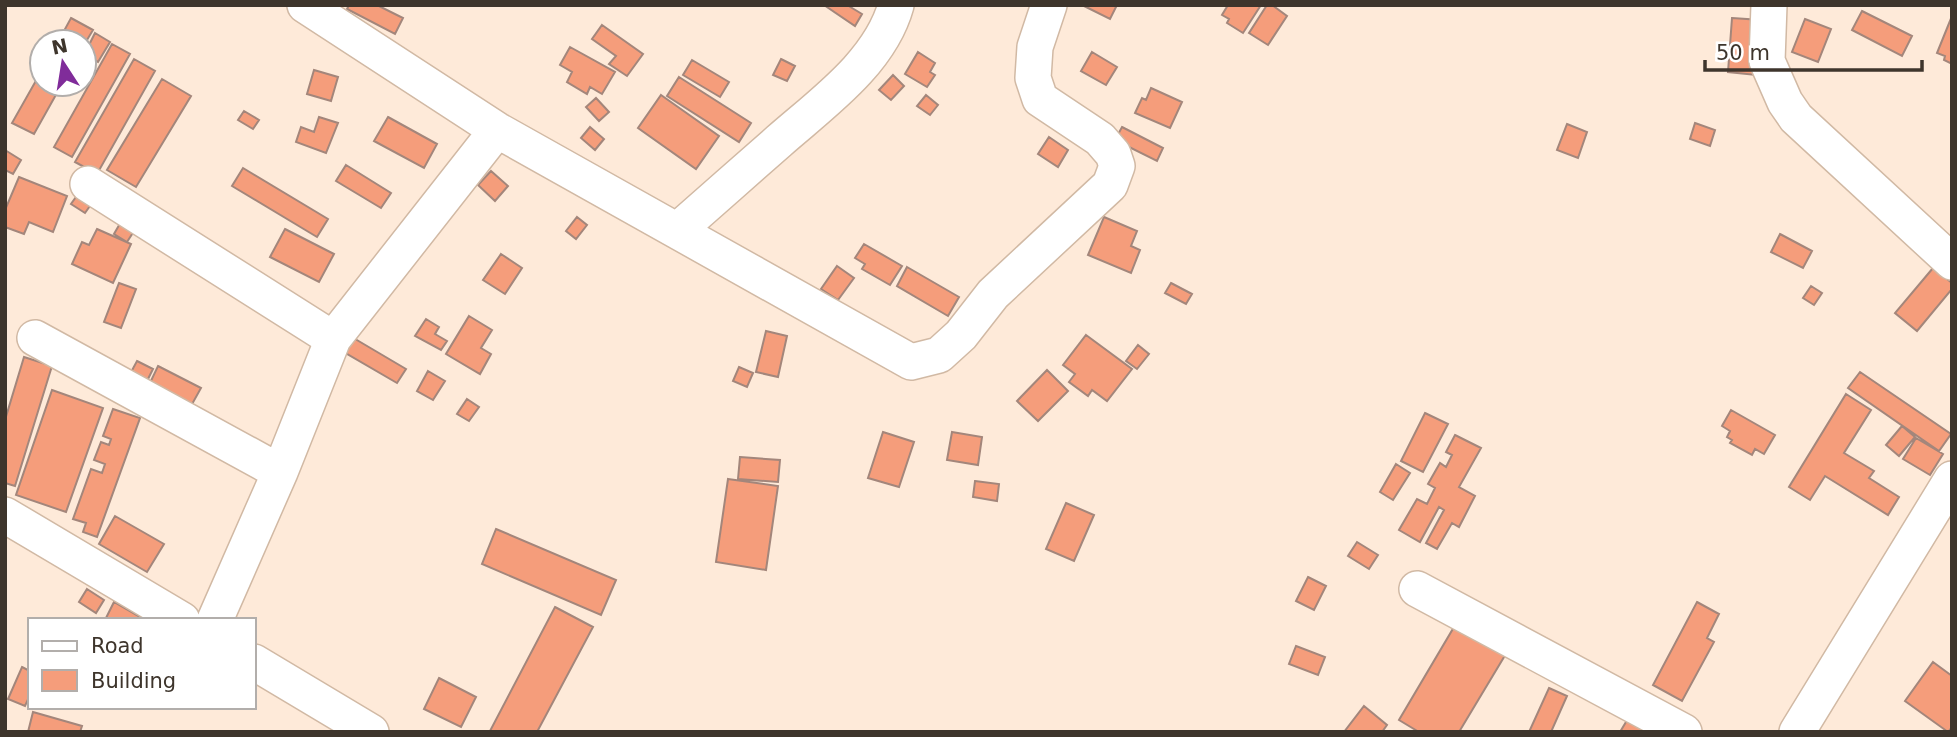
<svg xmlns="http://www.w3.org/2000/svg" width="1957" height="737" font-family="'DejaVu Sans',sans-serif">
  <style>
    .building { fill: #f59d7b; stroke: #a3867b; stroke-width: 2 }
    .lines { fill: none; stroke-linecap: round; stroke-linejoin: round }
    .minor-casing { stroke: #d1b9a4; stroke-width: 38 }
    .minor { stroke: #fff; stroke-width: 35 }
  </style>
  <rect width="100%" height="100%" fill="#feead9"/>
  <path class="building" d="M349,5H377L403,18L395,34L347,9Z
    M824,5H847L862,14L855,26Z
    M1082,5H1117L1110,19Z
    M1228,5H1261L1243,33L1227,23L1229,19L1222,15Z
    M1267,5H1272L1287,16L1268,45L1249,33Z
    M1862,11L1912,36L1902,56L1852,30Z
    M1952,16V64L1944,60L1945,56L1937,53Z
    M71,18L93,30L84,45V42H58Z
    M1732,18L1761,20L1756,75L1728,72Z
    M1805,19L1831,29L1818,62L1792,52Z
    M602,25L643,54L627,76L609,64L616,56L592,39Z
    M95,33L110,42L98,62L84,55Z
    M112,44L130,54L72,157L54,147Z
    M570,47L615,72L602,94L590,87L587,94L567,82L572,72L560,65Z
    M918,52L935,63L930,72L935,75L927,87L905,74Z
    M1092,52L1117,67L1106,85L1081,71Z
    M134,59L155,71L97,174L75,162Z
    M781,59L795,66L787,81L773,75Z
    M692,60L729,82L720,97L683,75Z
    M42,70V84H62L34,134L12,123Z
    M314,70L338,77L331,101L307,94Z
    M893,75L904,86L891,100L879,90Z
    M679,77L751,123L739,142L667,96Z
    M162,79L191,96L136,187L107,170Z
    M1151,88L1182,102L1170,128L1135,113L1142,98L1146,100Z
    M661,95L719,136L696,169L638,128Z
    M926,95L938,105L930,115L917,106Z
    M596,98L609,112L599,121L586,107Z
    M244,111L259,120L253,129L238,120Z
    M319,117L338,123L326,153L296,142L301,127L314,132Z
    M388,117L437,144L424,168L374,141Z
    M1695,123L1715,130L1710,146L1690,139Z
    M1567,124L1587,132L1578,158L1557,150Z
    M590,127L604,139L595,150L581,138Z
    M1122,127L1163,148L1157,161L1115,140Z
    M1049,137L1068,150L1058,167L1038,154Z
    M5,150L21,160L13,174L5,170Z
    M346,165L391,193L381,208L336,181Z
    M243,168L328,219L317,237L232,186Z
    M491,171L508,186L495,201L478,185Z
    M19,177L67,196L53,232L29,222L24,234L5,227V210Z
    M78,194L92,203L85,213L71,204Z
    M577,217L587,225L576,239L566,231Z
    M1104,217L1137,231L1131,246L1140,250L1131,273L1088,255Z
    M122,220L136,228L127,242L114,234Z
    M97,229L131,244L113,283L72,264L82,242L89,245Z
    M285,229L334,254L319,282L270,257Z
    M1780,234L1812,251L1803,268L1771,252Z
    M864,244L902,266L890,285L862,269L865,264L855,258Z
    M501,254L522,268L505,294L483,280Z
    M837,266L854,278L838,300L821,289Z
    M907,267L959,297L948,316L897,286Z
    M1933,268L1952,283V289L1917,331L1895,313Z
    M119,283L136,289L121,328L104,322Z
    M1171,283L1192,294L1186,304L1165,293Z
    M1811,286L1822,293L1814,305L1803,298Z
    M469,316L492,330L481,348L491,354L480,374L446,354Z
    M426,319L439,327L435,334L447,341L441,350L415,336Z
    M766,331L787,336L778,377L756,372Z
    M345,333L406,369L397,383L337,348Z
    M1086,335L1132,369L1107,401L1092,390L1088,396L1069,382L1075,374L1063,365Z
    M1138,345L1149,354L1137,369L1126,361Z
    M24,357L52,366L15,486L5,483V420Z
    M137,361L153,369L146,383L130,374Z
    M158,366L201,388L191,406L149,385Z
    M739,367L753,373L747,387L733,381Z
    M1047,370L1068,391L1038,421L1017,401Z
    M428,371L445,381L433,400L417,391Z
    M1860,372L1951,434L1939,451L1848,388Z
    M52,390L103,408L66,512L16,495Z
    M1846,394L1871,410L1844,453L1874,471L1869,478L1899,497L1888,515L1825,476L1810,500L1789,487Z
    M467,399L479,407L469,421L457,414Z
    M113,409L140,418L97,537L83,532L86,523L73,519L91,469L102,473L105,464L94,460L101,442L109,445L111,439L103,436Z
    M1731,410L1775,435L1764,454L1755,449L1752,455L1730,443L1732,440L1727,437L1730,431L1722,426Z
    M1425,413L1448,424L1423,472L1401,461Z
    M1902,426L1915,437L1899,456L1886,445Z
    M883,432L914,442L899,487L868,478Z
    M952,432L982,437L978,465L947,460Z
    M1455,435L1481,448L1459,487L1475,496L1459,527L1452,523L1437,549L1426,543L1444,510L1439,507L1420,542L1399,530L1417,499L1427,504L1435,488L1428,484L1440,463L1446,467L1452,455L1446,452Z
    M1916,438L1943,454L1930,475L1903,459Z
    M740,457L780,460L778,482L738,479Z
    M1396,464L1410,473L1393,500L1380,492Z
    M728,479L778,486L766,570L716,562Z
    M975,481L999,484L997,501L973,497Z
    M1066,503L1094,515L1074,561L1046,549Z
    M115,516L164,544L147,572L99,544Z
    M496,529L616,580L601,615L482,564Z
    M1357,542L1378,555L1369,569L1348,556Z
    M1308,577L1326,586L1314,610L1296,601Z
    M87,589L104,600L96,613L79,602Z
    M114,602L145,620H105Z
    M1697,602L1719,614L1707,638L1714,642L1682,701L1653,685Z
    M555,607L593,627L537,732L490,731Z
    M1457,622L1507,652L1459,732H1419L1399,720Z
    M1296,646L1325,657L1318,675L1289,664Z
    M1933,662L1952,676V727L1948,732L1905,701Z
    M22,667L30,671V695L25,706L8,699Z
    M439,678L476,697L461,727L424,709Z
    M1549,688L1567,696L1551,732H1529Z
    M1364,706L1387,725L1382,732H1344Z
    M33,712L82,726L80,732H28Z
    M1629,717L1653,732H1620Z"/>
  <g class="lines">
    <g class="minor-casing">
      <path id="minor" d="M305,5L497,130L911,362L939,355L961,335L993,294L1110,185L1117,166L1113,154L1100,139L1040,99L1033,78L1035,47L1049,5
        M1769,5L1767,61L1785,102L1796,118L1952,262
        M88,184L333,339
        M678,230C712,200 745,171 779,141C821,104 880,63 896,5
        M35,338L280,472
        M5,515L182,620
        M1417,589L1684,732
        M215,620L280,472L333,339L497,130
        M254,662L371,732
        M1797,732L1952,479"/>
    </g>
    <use href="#minor" class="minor"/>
  </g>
  <rect width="1957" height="737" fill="none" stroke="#3e352c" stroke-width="14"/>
  <rect x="28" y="618" width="228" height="91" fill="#ffffff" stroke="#b2aeab" stroke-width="2"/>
  <rect x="42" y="641" width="35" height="10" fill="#ffffff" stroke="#b2aeab" stroke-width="2"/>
  <text x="91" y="653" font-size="21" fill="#3e352c">Road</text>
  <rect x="42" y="670" width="35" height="21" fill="#f59d7b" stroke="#b2aeab" stroke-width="2"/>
  <text x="91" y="688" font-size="21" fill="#3e352c">Building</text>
  <g transform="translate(63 63) rotate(348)"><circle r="33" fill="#ffffff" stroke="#b2aeab" stroke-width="2"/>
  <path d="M0-5L12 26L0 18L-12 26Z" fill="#802c9a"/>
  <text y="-10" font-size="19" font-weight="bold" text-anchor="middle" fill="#3e352c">N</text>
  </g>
  <path d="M1705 60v10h217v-10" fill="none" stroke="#3e352c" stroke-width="3.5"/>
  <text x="1716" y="60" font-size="21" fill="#3e352c" stroke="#ffffff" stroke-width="5" paint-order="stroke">50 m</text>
</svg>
